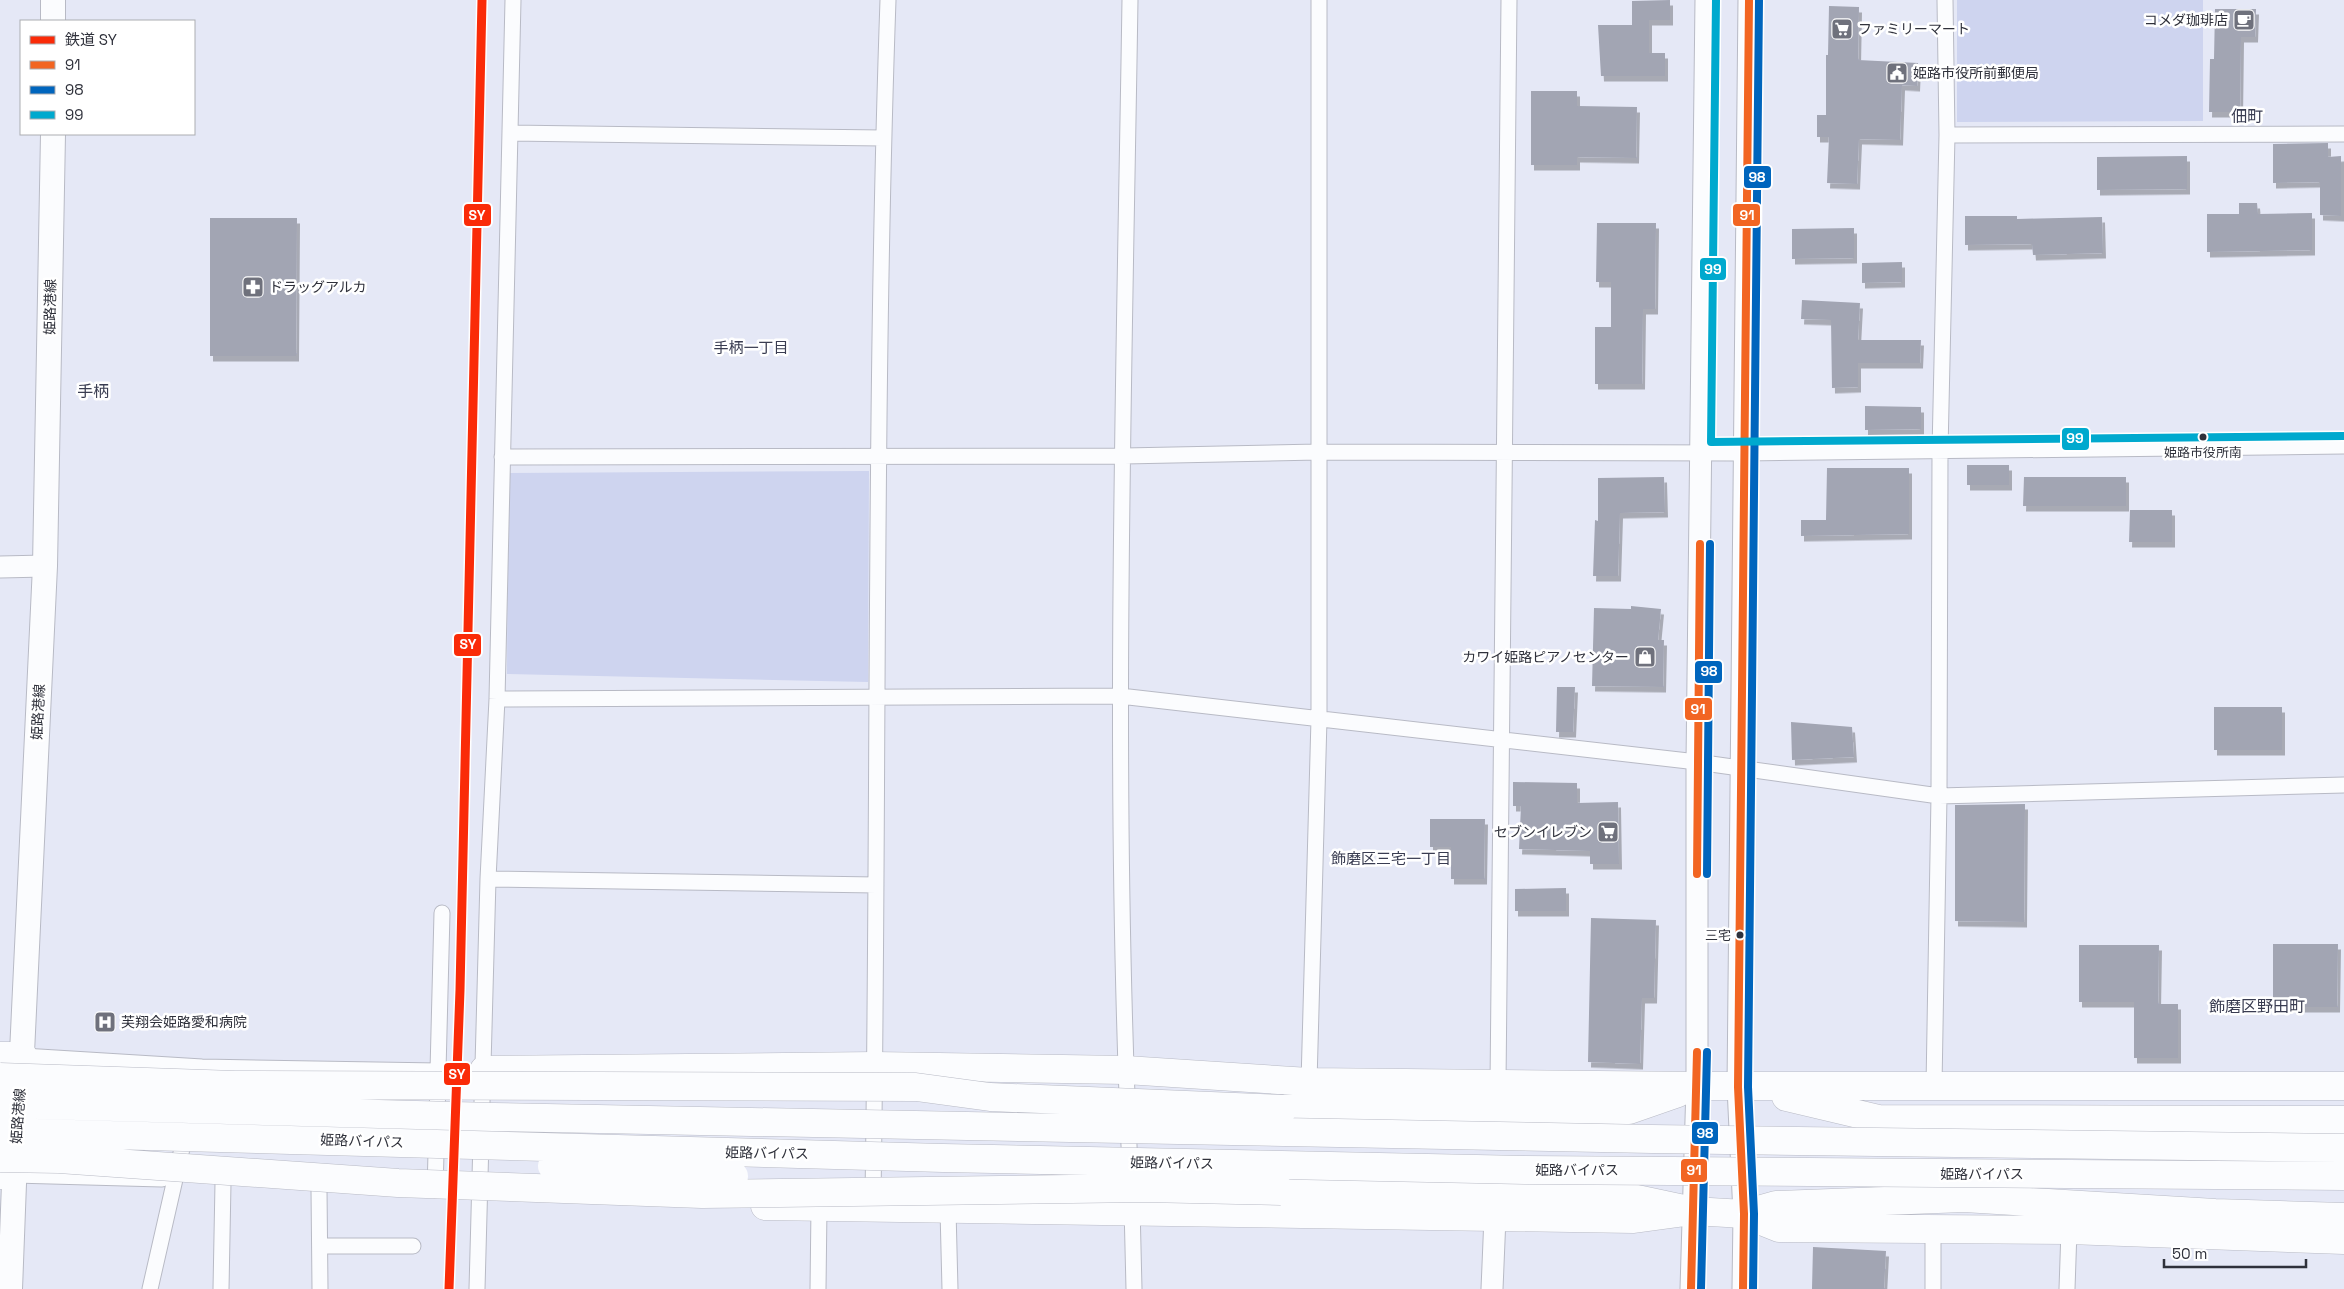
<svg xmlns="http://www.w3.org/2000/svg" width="2344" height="1289" font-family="'Space Grotesk','Noto Sans JP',sans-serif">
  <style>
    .green { fill: #ced4ef }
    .building { fill: #a2a5b3; filter: url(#shadow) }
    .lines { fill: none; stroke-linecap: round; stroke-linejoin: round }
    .street-casing { stroke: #b8bac5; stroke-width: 17 }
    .secondary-casing { stroke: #b8bac5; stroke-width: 23 }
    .primary-casing { stroke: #b8bac5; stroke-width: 26 }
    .highway-casing { stroke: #b8bac5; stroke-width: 29 }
    .street { stroke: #fbfcfe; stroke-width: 15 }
    .secondary { stroke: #fbfcfe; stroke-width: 21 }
    .primary { stroke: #fbfcfe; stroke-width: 24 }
    .highway { stroke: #fbfcfe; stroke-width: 28 }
    .highway-bridge-casing { stroke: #b8bac5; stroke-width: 29; stroke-linecap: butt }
    .highway-bridge { stroke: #fbfcfe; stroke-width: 28 }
    .bus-1-casing { stroke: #fff; stroke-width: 11 }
    .bus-2-casing { stroke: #fff; stroke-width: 11 }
    .bus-3-casing { stroke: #fff; stroke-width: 11 }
    .bus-1 { stroke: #f26522; stroke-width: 8 }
    .bus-2 { stroke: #0065bd; stroke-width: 8 }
    .bus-3 { stroke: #00a9ce; stroke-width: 8 }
    .rail-1-casing { stroke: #fff; stroke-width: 12 }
    .rail-1 { stroke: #fa2b08; stroke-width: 9 }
    .bus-dot { fill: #2f313b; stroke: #fff; stroke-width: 2 }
    .labels { text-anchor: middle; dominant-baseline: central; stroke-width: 5; stroke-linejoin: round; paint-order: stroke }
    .bus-label { font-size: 13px; fill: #2f313b; stroke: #fff }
    .poi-label { font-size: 14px; fill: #2f313b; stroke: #fff; text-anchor: start }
    .street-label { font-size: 14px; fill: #2f313b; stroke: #fff }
    .neighbourhood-label { font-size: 15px; fill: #393c51; stroke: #fff }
    .quarter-label { font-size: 16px; fill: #393c51; stroke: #fff }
    .line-badge { stroke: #fff; stroke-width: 2 }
    .badge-label { font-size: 14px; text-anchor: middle; font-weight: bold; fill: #fff }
  </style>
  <defs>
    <filter id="shadow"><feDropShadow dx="3" dy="5.5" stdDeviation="0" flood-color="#0004"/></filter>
  </defs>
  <rect width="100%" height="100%" fill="#e5e8f6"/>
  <path class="green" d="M1957,0H2203V121L1957,122Z
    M869,471L868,682L507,674L508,473Z"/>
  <path class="building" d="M1670,0V20H1649V53H1665V76H1601L1598,25H1632V1Z
    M1829,6L1859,7L1858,60L1918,63L1917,86L1902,85L1900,140L1859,139L1857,184L1827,183L1829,137H1817V115H1826V55H1828Z
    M2215,9H2256L2255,37H2241L2240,112H2209L2210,59H2214Z
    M1531,91H1577V106L1637,107L1636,158L1577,157V165H1531Z
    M2328,143V157L2341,156V216L2320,215V182L2273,183V144Z
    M2187,156V189L2097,190V157Z
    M2239,203H2257L2258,214L2312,213V250L2207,252V214H2239Z
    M1965,216H2017V219L2102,217L2103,253L2033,255L2032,244L1965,245Z
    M210,218H297L296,356H210Z
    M1597,223H1656L1655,309H1643L1642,384H1595V327H1611V282H1596Z
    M1854,228V258L1792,259V229Z
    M1902,262V282L1862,283V263Z
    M1802,300L1860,303L1858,340H1921L1920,363H1858V387L1832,388L1831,320L1801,319Z
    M1865,406L1921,407V429L1865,430Z
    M1967,465H2009V485H1967Z
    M1827,468H1909V534L1801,536V520H1826Z
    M1664,477L1665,512L1620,513L1618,576H1593L1595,520L1598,521V478Z
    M2024,477H2126V506H2023Z
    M2130,510H2172V542H2129Z
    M1631,606L1661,609L1658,640H1664L1663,687L1592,686L1594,608L1631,609Z
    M1557,687H1575L1573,732H1556Z
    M2214,707H2282V750H2214Z
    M1791,722L1852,727L1854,757L1792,760Z
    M1513,782L1577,783V803L1618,802L1619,864H1590V851L1519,849L1521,806H1513Z
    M2025,804L2024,922L1955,921V805Z
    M1430,819H1485L1484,879H1451V847H1430Z
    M1566,888V911H1515V889Z
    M1591,918L1656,920L1654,998H1642L1640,1064L1588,1062Z
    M2273,944H2338L2337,1007H2273Z
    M2079,945H2159L2158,1004H2178V1058H2134V1002H2079Z
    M1813,1247L1886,1251L1884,1289H1812Z"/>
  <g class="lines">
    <g class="street-casing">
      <path id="street" d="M1130,0C1124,389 1112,779 1130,1168
        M510,133L883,138
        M1947,135L2344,134
        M502,457L1124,456L1318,452L1745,453L2344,446
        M497,699L1120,696L1697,762L1939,796L2344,785
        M488,879L876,885
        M23,1056L202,1067L438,1071L442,913
        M1309,1082L1319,719V0
        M1498,1084L1509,0
        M1934,1086L1939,796L1940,451L1947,135L1945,0
        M14,1175L162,1179
        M319,1189L320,1289
        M435,1190L438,1080
        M873,1197C879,798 874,399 888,0
        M1132,1206L1134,1289
        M948,1210L950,1289
        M320,1246H413
        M150,1289L186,1131
        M221,1289L223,1183
        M477,1289L488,879L497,699L513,0
        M818,1289L819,1207
        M1933,1289V1228
        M2067,1289L2069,1230"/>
    </g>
    <g class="secondary-casing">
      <path id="secondary" d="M0,567L45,566
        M1492,1289L1495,1217
        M1691,1289L1697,1086V762L1706,0
        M1743,1289L1744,1214L1738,1087L1749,0"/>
    </g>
    <g class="primary-casing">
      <path id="primary" d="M53,0V21
        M21,1074L45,566L53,134
        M10,1289L15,1157"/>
    </g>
    <g class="highway-casing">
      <path id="highway" d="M0,1056H23
        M484,1070L875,1066L1126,1070L1309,1082L1697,1086H2344
        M1786,1097L1879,1119L2344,1120
        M1283,1109L1629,1110L1678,1093
        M0,1175H14
        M1281,1191L1632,1198L1693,1211L1744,1214L1779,1228L2069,1230L2344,1240
        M765,1206L1634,1219L1693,1211
        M1744,1214L1776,1205L1964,1198L2215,1213L2344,1217"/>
    </g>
    <use href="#street" class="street"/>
    <use href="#secondary" class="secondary"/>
    <use href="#primary" class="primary"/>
    <use href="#highway" class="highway"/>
    <g class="highway-bridge-casing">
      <path id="highway-bridge" d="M0,1077L235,1085L916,1087L990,1097L1283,1109
        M0,1104L493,1117L1652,1139L2344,1148
        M0,1132L943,1158L1525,1170L2344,1176
        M0,1158L59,1159L398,1183L702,1194L1144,1188L1281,1191
        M552,1166L734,1176"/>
    </g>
    <use href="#highway-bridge" class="highway-bridge"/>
    <g class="bus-1-casing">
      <path id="bus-1" d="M1697,874L1700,544
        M1691,1289L1697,1052
        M1743,1289L1744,1214L1738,1087L1749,0"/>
    </g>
    <g class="bus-2-casing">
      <path id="bus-2" d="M1707,874L1710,544
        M1701,1289L1707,1052
        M1753,1289L1754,1214L1748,1087L1759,0"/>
    </g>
    <g class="bus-3-casing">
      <path id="bus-3" d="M1716,0L1711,442L2344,436"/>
    </g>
    <use href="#bus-1" class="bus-1"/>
    <use href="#bus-2" class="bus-2"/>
    <use href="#bus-3" class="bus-3"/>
    <g class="rail-1-casing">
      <path id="rail-1" d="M449,1289L460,990L482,0"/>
    </g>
    <use href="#rail-1" class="rail-1"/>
  </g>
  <defs>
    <g id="cafe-square" transform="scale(1.125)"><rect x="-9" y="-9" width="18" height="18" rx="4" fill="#6f717c" stroke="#fff"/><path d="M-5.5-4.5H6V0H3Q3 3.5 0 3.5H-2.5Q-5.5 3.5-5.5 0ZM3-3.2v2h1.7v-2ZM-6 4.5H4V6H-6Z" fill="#fff"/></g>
    <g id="supermarket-square" transform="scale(1.125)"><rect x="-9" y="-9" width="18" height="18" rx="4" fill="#6f717c" stroke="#fff"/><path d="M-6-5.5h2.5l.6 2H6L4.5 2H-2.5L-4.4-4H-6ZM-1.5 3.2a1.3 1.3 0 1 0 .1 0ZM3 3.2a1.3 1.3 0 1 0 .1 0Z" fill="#fff"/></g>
    <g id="civic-square" transform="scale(1.125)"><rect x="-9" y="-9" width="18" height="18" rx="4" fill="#6f717c" stroke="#fff"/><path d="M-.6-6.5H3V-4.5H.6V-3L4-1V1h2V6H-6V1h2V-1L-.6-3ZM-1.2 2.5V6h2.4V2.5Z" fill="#fff"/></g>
    <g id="pharmacy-square" transform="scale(1.125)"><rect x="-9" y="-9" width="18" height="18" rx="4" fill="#6f717c" stroke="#fff"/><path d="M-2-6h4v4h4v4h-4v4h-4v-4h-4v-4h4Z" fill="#fff"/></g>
    <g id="shop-square" transform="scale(1.125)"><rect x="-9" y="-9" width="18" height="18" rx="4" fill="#6f717c" stroke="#fff"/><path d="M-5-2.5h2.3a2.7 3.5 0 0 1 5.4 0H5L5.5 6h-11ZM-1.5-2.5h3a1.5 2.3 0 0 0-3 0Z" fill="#fff"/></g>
    <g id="hospital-square" transform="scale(1.125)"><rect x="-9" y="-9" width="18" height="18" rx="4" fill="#6f717c" stroke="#fff"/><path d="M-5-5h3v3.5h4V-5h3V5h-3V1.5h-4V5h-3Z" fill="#fff"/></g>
  </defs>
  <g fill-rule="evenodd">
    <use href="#cafe-square" x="2244" y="20"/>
    <use href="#supermarket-square" x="1842" y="29"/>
    <use href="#civic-square" x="1897" y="73"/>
    <use href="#pharmacy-square" x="253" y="287"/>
    <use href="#shop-square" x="1645" y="657"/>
    <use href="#supermarket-square" x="1608" y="832"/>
    <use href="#hospital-square" x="105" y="1022"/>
  </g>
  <g class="bus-dot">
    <circle cx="2203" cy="437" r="4.5"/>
    <circle cx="1740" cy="935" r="4.5"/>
  </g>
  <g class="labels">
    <g class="bus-label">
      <text x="2203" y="452">姫路市役所南</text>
      <text x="1731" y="935" text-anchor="end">三宅</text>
    </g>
    <g class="poi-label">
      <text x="2228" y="20" text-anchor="end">コメダ珈琲店</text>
      <text x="1858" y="29">ファミリーマート</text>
      <text x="1913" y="73">姫路市役所前郵便局</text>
      <text x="269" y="287">ドラッグアルカ</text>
      <text x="1629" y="657" text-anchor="end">カワイ姫路ピアノセンター</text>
      <text x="1592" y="832" text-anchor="end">セブンイレブン</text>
      <text x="121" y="1022">芙翔会姫路愛和病院</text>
    </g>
    <g class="street-label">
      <text transform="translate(50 307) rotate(-89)">姫路港線</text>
      <text transform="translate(38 712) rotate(-87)">姫路港線</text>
      <text transform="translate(18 1116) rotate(-86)">姫路港線</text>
      <text transform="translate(362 1141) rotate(2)">姫路バイパス</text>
      <text transform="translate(767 1153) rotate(1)">姫路バイパス</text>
      <text transform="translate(1172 1163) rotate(1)">姫路バイパス</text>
      <text x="1577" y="1170">姫路バイパス</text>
      <text x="1982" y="1174">姫路バイパス</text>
    </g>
    <g class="neighbourhood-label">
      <text x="751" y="347">手柄一丁目</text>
      <text x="1391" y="858">飾磨区三宅一丁目</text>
    </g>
    <g class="quarter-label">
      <text x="2247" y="116">佃町</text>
      <text x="93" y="391">手柄</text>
      <text x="2257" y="1006">飾磨区野田町</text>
    </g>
  </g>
  <g class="line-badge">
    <rect x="1743" y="165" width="29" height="24" rx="5" fill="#0065bd"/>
    <rect x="463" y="203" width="29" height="24" rx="5" fill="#fa2b08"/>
    <rect x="1732" y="203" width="29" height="24" rx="5" fill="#f26522"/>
    <rect x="1699" y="257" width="28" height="24" rx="5" fill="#00a9ce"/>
    <rect x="2061" y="427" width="29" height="24" rx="5" fill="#00a9ce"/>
    <rect x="453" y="633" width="29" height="24" rx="5" fill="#fa2b08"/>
    <rect x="1694" y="660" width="29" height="24" rx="5" fill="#0065bd"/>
    <rect x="1684" y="697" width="29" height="24" rx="5" fill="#f26522"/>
    <rect x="443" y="1062" width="28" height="24" rx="5" fill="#fa2b08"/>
    <rect x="1691" y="1121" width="28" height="24" rx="5" fill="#0065bd"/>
    <rect x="1680" y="1158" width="28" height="25" rx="5" fill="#f26522"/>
  </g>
  <g class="badge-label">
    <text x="1757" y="182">98</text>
    <text x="477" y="220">SY</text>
    <text x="1747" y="220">91</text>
    <text x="1713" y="274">99</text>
    <text x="2075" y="443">99</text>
    <text x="468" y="649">SY</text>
    <text x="1709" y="676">98</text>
    <text x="1698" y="714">91</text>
    <text x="457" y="1079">SY</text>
    <text x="1705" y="1138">98</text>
    <text x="1694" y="1175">91</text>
  </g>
  <rect x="20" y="20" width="175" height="115" fill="#ffffff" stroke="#acadb1"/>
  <rect x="30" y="36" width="25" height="8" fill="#fa2b08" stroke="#acadb1"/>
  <text x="65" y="45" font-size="15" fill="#2f313b">鉄道 SY</text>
  <rect x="30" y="61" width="25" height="8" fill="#f26522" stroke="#acadb1"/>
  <text x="65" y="70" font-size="15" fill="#2f313b">91</text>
  <rect x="30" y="86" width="25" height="8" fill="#0065bd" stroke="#acadb1"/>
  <text x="65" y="95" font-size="15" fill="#2f313b">98</text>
  <rect x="30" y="111" width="25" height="8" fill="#00a9ce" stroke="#acadb1"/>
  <text x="65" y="120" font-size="15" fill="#2f313b">99</text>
  <path d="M2164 1259v8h142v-8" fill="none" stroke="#2f313b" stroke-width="2.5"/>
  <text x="2172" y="1259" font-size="15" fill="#2f313b" stroke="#ffffff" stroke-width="4" paint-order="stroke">50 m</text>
</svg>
